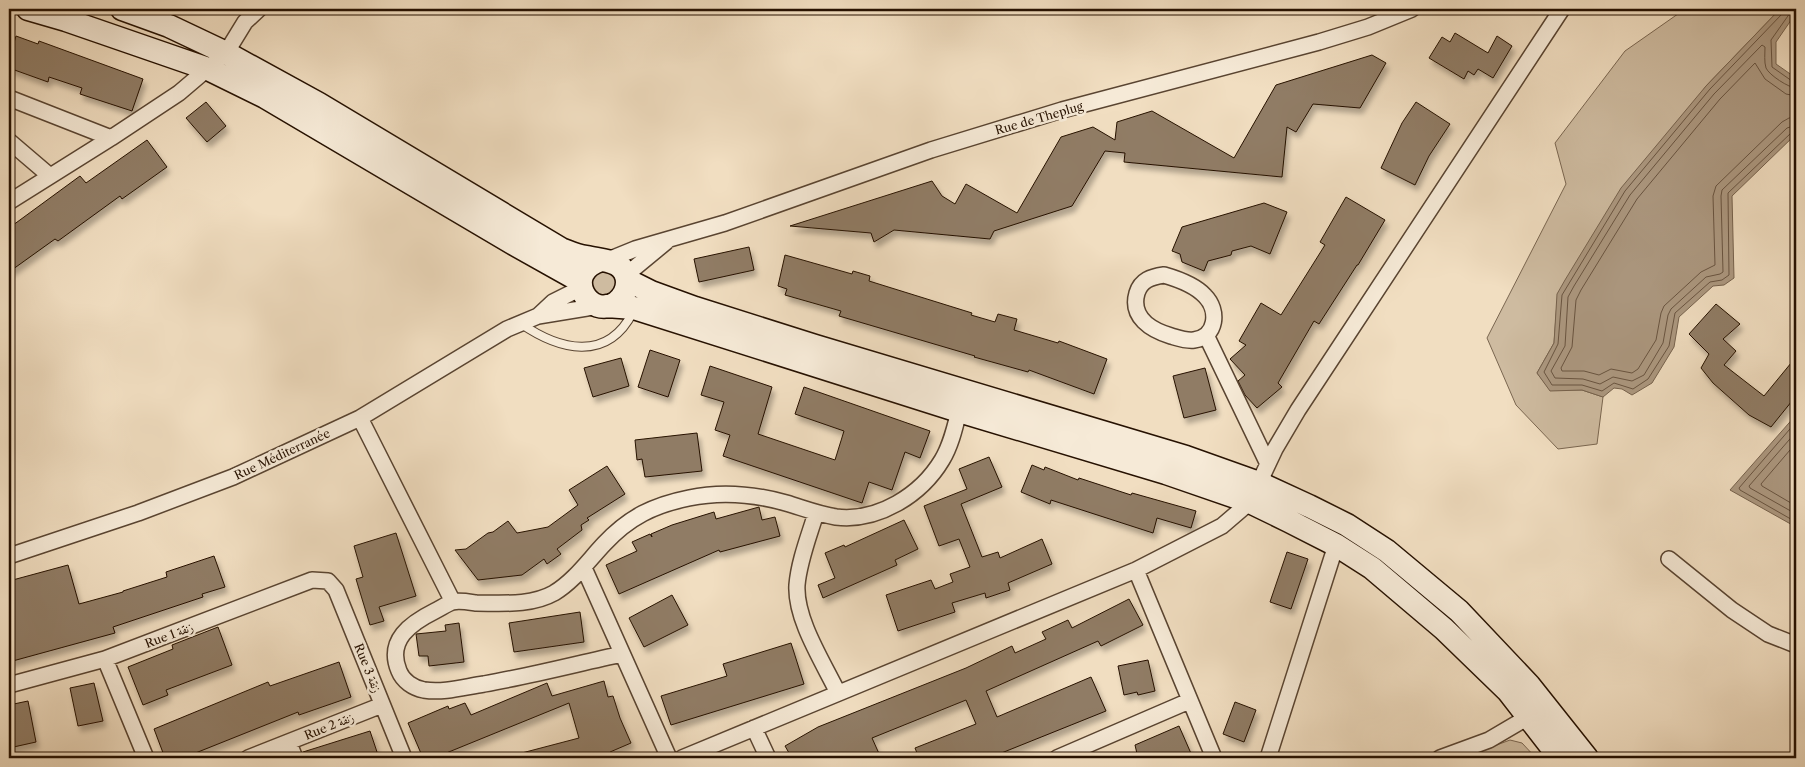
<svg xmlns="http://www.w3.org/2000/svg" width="1805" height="767" font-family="'Libre Caslon Text',Amiri,serif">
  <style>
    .green { fill: #cebba0; stroke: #7a6650 }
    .water { fill: #ac9880; stroke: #76624d }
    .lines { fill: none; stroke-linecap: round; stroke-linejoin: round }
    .shore { stroke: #695440; stroke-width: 1 }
    .building { fill: #907c65; stroke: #261101; filter: url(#shadow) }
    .lane-casing { stroke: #594431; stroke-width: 10 }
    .street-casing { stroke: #594431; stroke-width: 18 }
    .secondary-casing { stroke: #261101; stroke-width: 25 }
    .lane { stroke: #f6ead7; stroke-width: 8 }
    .street { stroke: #f6ead7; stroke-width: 15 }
    .secondary { stroke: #f6ead7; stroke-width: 22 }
    .labels { text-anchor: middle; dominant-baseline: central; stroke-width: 5; stroke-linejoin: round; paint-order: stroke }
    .street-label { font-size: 12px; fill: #261101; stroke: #f6ead7 }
  </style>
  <defs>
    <filter id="shadow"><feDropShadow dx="3" dy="5.5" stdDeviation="2.5" flood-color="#0004"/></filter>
  </defs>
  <rect width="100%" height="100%" fill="#f1dec1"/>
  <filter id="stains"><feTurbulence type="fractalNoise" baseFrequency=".004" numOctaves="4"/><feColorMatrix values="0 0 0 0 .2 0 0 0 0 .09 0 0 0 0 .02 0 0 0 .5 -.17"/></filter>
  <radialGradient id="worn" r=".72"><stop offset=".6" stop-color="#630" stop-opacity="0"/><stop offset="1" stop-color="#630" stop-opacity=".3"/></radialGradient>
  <path class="green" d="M1685,9H1780L1706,86L1557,302L1554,343L1537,373L1550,390H1582L1603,397L1597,444L1558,449L1516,405L1487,338L1566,184L1555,143L1625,51Z
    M597,269L614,273L617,286C611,295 606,297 595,294L590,276Z
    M1510,740L1522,743L1536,758H1462Z"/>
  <path class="water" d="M1780,9H1796V13L1776,42V64L1796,78V134L1732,196L1734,278L1724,285L1713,286L1679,317L1674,347L1652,383L1632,395L1622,389L1614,388L1603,397L1582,390L1550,391L1537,373L1554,343L1557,294L1565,280L1621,188L1706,86Z
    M1796,415V527L1730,490Z"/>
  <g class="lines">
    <path class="shore" d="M1784,9L1782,14L1710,89L1625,191L1562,295L1558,344L1544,372L1552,385H1582L1602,391L1614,383L1633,389L1648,379L1669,346L1675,313L1710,282L1722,280L1729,275L1728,193L1791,133L1796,131
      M1796,11L1790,13L1771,40L1772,67L1792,81L1796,82
      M1796,88C1789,88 1769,75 1766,68C1764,62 1765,53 1765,47L1762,45L1714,94L1630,195L1574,286L1568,297L1565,346L1551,371L1555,378L1583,379L1600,384L1613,377L1632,381L1644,375L1663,343L1668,315L1671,309L1706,277L1720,274L1723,272L1721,196L1722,190L1787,128L1796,125
      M1796,96L1786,94L1765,79L1755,63L1720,99L1637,199L1581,290L1576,300L1572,347L1561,368L1562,371H1584L1599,375L1611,369L1632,373L1638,369L1656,340L1661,313L1664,306L1701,272L1715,265L1713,196L1716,186L1782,122L1789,118L1796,117
      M1796,422L1739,488L1740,490L1796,522
      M1796,432L1749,486L1750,488L1796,514
      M1796,443L1761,484L1762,486L1796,506"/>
  </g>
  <path class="building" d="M1455,33L1488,53L1497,36L1512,46L1493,78L1478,69L1474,75L1468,71L1464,79L1429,58L1442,37L1450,42Z
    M16,36L38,44L39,41L143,79L132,111L80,94L82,88L49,77L48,82L9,68V59Z
    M1372,55L1386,63L1360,108L1313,104L1296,132L1287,127L1282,177L1124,162L1125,153L1105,151L1072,206L994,231L990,239L894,230L874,242L871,233L790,226L932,181L942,196L955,204L966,184L1017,213L1061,137L1093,127L1115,140L1117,122L1152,111L1234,158L1276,85Z
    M206,102L226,126L207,142L186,118Z
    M1416,102L1450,124L1429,156L1415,185L1381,168L1402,123Z
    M147,140L167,167L122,199L120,196L58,241L55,239L9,272V228L80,176L86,183Z
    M1346,197L1385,220L1358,265H1357L1319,324L1314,321L1278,383L1282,387L1257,408L1245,395L1238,381L1245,375L1230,359L1246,345L1239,341L1261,303L1281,315L1325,245L1320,242Z
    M1264,203L1287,212L1270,254L1251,246L1232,251L1231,255L1208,261L1204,271L1182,262L1180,254L1172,251L1182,227Z
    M749,247L754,270L699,282L694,259Z
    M785,255L852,274L853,271L870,276L869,281L972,313L971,315L995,322L998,314L1017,319L1014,330L1058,343L1059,341L1107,359L1094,394L1029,370L1028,372L974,357L975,356L839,316L841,311L785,295L787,289L778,286Z
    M1716,304L1740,324L1723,339L1736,351L1724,365L1764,396L1796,357V396L1771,427L1749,415L1713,383L1701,368L1709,354L1689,334Z
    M650,350L680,360L668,397L638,387Z
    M621,358L629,386L593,397L584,368Z
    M710,366L772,387L758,434L835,460L844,431L795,414L804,387L930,431L920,458L905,452L892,490L869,482L862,503L723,456L730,435L715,430L724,402L701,395Z
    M1205,368L1216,410L1184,418L1173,376Z
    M697,433L702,471L645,477L642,459L637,460L635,440Z
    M989,457L1002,487L961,504L982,557L998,552L1000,558L1042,539L1052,564L1008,583L1010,590L986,598L985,593L952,603L955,612L898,631L886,595L931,580L935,589L953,582L950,574L970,567L959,539L939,546L924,506L967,489L959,469Z
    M1032,465L1044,470L1045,467L1078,480L1079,478L1131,495L1132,493L1196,511L1191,528L1157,518L1153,533L1051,500L1050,504L1021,492Z
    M607,466L625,494L587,518L589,520L581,525L582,530L557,549L561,554L547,564L544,559L522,575L478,580L455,550L466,549L488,533L493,532L508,521L517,533L548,527L578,505L569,490Z
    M759,507L762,520L775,517L780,536L720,552L719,550L619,594L606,565L637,551L632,542L650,534L652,537L651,534L672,525L714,512L716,519Z
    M904,520L918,549L895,560L897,565L823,598L818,585L835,578L825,553L844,545L845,547Z
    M396,533L416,596L379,607L384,621L370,625L356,579L363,577L354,546Z
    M1287,552L1308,559L1291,609L1270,602Z
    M214,556L225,587L202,594L203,597L113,627L115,633L9,662V581L68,565L79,604L123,592V591L167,577L166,572Z
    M672,595L688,625L644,647L629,618Z
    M1129,599L1143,625L1101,646L1098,641L986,691L997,717L1091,677L1106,711L989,758H919L915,748L976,724L966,700L872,738L881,758H792L785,746L818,727L966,668L1012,646L1015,653L1046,639L1042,632L1068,620L1072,628Z
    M580,612L584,642L514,652L509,623Z
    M459,623L464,662L429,666L428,656H419L416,634L446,631L445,625Z
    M218,627L232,665L166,690L168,695L143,705L128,667L173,649L172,645Z
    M791,643L804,684L671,725L661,696L727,676L723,664Z
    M1148,660L1155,691L1138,695L1137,692L1124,695L1118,666Z
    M339,662L351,697L299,715L298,712L183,758H165L154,729L268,682L270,686Z
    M604,681L608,697L613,696L620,718L631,743L610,752L613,758H519L518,754L579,738L569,703L434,758H423L408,723L448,706L449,709L465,703L471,715L547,683L552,696Z
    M94,683L103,721L78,726L70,688Z
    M28,701L36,742L9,748V705Z
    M1235,702L1256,710L1244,742L1223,734Z
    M1179,726L1193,758H1138L1135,745Z
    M370,731L379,758H304L303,752Z"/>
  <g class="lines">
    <g class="lane-casing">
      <path id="lane" d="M520,323C559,350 607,363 633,312"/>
    </g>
    <g class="street-casing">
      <path id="street" d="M9,98L111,138
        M9,141L50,176
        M9,202L111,138L179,93L226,53L245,22L259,9
        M608,260L635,249L725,223L931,150L1062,110L1319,42L1368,27L1412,9
        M626,275L666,242
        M1164,275C1178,279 1195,285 1205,296C1219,310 1217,337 1194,340C1186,341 1178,338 1171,336C1151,330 1130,317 1137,293C1141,280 1151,277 1164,275Z
        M538,316L553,302L581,288
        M1206,335L1268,464
        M360,418L453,602
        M816,513C809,536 799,561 797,585C795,619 823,662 838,693
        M9,556L138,513L233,477L360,418L507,329L538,316L599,306
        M1669,559L1732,610L1768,634L1796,645
        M584,568L669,758
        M1136,570L1214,758
        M622,654C576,664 530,676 484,684C464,687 444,693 424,690C413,688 403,681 399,671C386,640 411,623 435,611C441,608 447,604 452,602C459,600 469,602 476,603C501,603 531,606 554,593C574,581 588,561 604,544C629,517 654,505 689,498C722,491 754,494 786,503C803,508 818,514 836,517C878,522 921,495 942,460C951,445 955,427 959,411
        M105,659L146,758
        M9,685L105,659L312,580L328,581L336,590L404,758
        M754,728L768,758
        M289,743L295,758
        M248,758L382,705
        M682,758L1136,570L1222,526L1250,502L1275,449L1298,410L1562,9
        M1057,758L1189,701
        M1268,758L1336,545
        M1440,758L1489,740L1535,713"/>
    </g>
    <g class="secondary-casing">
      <path id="secondary" d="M28,9L66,20L208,69L265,97L514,244L580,281
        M122,9L169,26L226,53L319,104L561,249C569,252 577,256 586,257C602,261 626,259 627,282C627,290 623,297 617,302C590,322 560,273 601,260
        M627,280L651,292L695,308L815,346L1186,457L1259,483L1309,506L1347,525L1387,551L1459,611L1529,685L1587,758
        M606,306L634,308L959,411L1166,473L1250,502L1289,521L1336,545L1372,568L1444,629L1508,691L1560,758"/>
    </g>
    <use href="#lane" class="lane"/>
    <use href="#street" class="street"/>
    <use href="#secondary" class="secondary"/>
  </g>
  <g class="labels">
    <g class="street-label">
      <text transform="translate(1039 118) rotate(-16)">Rue de Theplug</text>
      <text transform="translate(282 454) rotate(-25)">Rue Méditerranée</text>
      <text transform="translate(169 635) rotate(-21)">Rue 1 زنقة</text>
      <text transform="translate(368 668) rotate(68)">Rue 3 زنقة</text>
      <text transform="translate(329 726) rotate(-22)">Rue 2 زنقة</text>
    </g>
  </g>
  <rect width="1805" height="767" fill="none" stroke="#f1dec1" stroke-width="30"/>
  <rect x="10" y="10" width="1785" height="747" fill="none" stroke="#261101" stroke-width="2.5"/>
  <rect x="15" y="15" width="1775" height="737" fill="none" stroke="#261101"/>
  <rect width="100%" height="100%" filter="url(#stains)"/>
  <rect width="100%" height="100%" fill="url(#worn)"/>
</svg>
